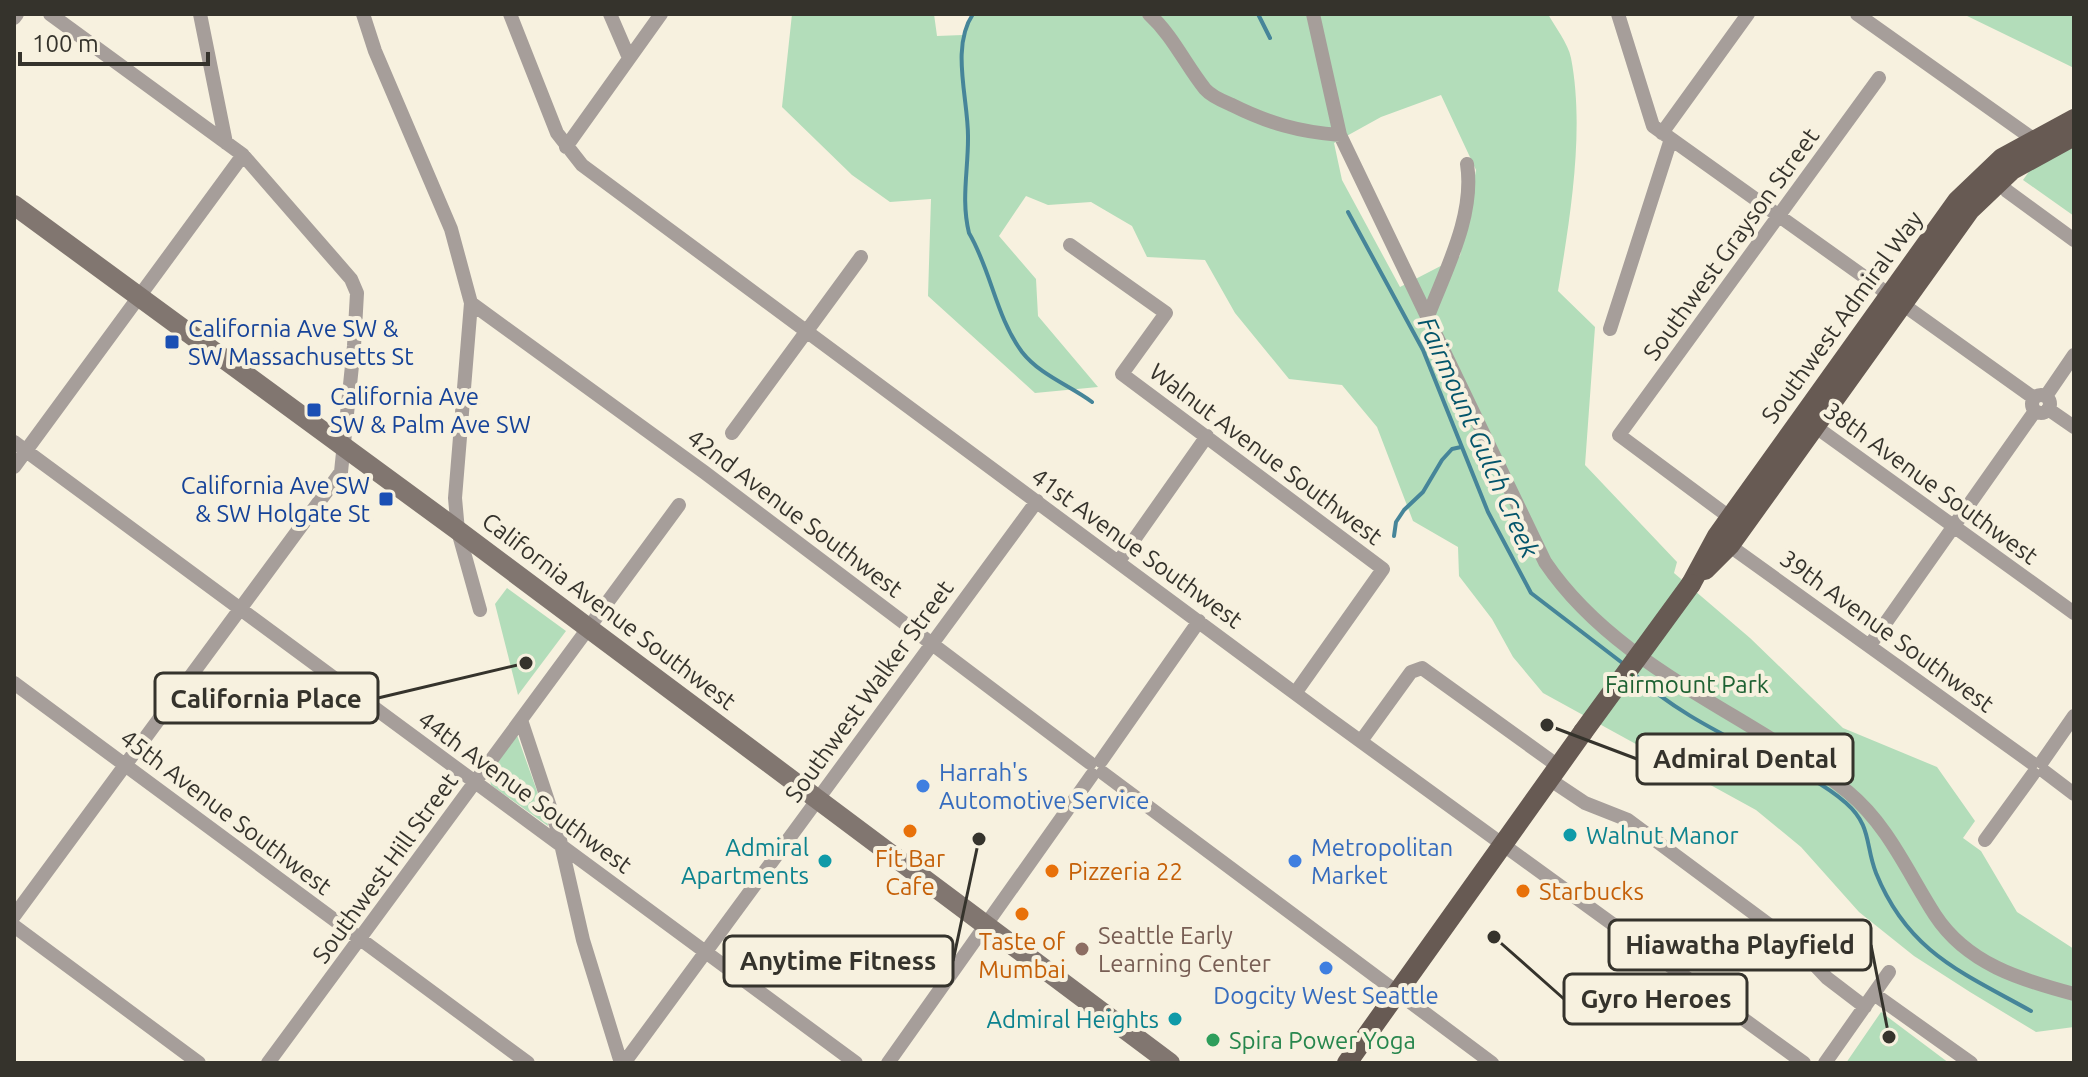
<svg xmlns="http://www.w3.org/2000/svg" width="2088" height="1077" font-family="Ubuntu,sans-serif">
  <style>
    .green { fill: #b3ddba; fill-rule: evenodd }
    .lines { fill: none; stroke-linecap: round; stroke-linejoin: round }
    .stream { stroke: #468599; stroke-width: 4 }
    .minor { stroke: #a69e9a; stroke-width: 14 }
    .secondary { stroke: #817670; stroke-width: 20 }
    .primary { stroke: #675a53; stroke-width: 20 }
    .primary-bridge { stroke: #675a53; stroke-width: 20 }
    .transit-dot { fill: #1a4fb4; stroke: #f7f1df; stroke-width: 3 }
    .shop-dot { fill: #3f7fe0; stroke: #f7f1df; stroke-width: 3 }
    .food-dot { fill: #e8710a; stroke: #f7f1df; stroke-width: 3 }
    .culture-dot { fill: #0f9aa8; stroke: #f7f1df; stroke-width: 3 }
    .education-dot { fill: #8d6e63; stroke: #f7f1df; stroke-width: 3 }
    .leisure-dot { fill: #2e9e5b; stroke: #f7f1df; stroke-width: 3 }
    .labels { text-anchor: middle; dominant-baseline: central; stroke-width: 8; stroke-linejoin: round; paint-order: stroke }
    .street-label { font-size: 24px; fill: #35332c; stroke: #f7f1df }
    .transit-label { font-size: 24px; fill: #164399; stroke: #f7f1df; text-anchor: start }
    .park-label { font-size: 24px; fill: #1e6132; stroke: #f7f1df }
    .shop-label { font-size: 24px; fill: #366cbe; stroke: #f7f1df; text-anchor: start }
    .culture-label { font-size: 24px; fill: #0d838f; stroke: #f7f1df; text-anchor: end }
    .food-label { font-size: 24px; fill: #c56008; stroke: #f7f1df }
    .education-label { font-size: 24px; fill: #785e54; stroke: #f7f1df; text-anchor: start }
    .leisure-label { font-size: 24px; fill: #27864d; stroke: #f7f1df; text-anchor: start }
    .water-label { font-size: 26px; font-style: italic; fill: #04556b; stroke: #f7f1df }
    .leader { fill: none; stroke: #35332c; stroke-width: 3 }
    .callout-dot { fill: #35332c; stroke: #f7f1df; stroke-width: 3 }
    .callout { fill: #f7f1df; stroke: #35332c; stroke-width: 3 }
    .callout-label { font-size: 26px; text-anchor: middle; font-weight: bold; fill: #35332c }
  </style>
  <rect width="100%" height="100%" fill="#f7f1df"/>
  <path class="green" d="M792,14H934L937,36L963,35L972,14H1548C1555,27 1568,43 1571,58C1585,130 1570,219 1558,291L1595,327L1585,465L1677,562L1674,573L1750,638L1843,728L1937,767L1975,821L1963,838L1981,851L2017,912L2074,949V1027L2036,1032L1970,992L1914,956L1859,912L1801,847L1756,810L1543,693L1513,657L1492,619L1459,576L1458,547L1413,521L1377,427L1342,385L1289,379L1235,313L1205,260L1147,257L1132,226L1091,202L1048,205L1026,196L999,236L1036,279L1038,316L1098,387L1035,393L928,296L931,199L890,202L852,175L782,107ZM1441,95L1476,170L1460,256L1400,287L1342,180L1334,143L1381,117Z
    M1963,14H2074V68Z
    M2074,145V216L2023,180L2030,170Z
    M507,588L566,631L518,695L495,604Z
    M517,735L547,819L548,826L491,785L489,774Z
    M1881,1012L1949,1063H1846Z"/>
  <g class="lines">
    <path class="stream" d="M973,14C950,48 969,101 968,139C968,172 961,200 969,233C991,270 996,317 1022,352C1040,375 1069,385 1092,402
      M1258,14L1270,38
      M1348,212L1423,350L1488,512L1531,593L1625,665
      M1394,536L1396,522L1404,510L1423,492L1442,460L1452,449L1461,447
      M1634,674C1668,706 1710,728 1751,749C1785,766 1817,778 1846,803C1872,826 1865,845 1876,873C1908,952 1961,972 2031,1011"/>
    <path class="minor" d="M200,14L226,143
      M363,14L375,51L451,229L471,303L455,498L458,531L480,610
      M510,14L557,133L582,165L1323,714L1804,1063
      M610,14L629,58
      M1149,14C1173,36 1185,64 1205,89C1212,97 1223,101 1232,105C1268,123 1299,132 1340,135
      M1313,14L1340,135L1545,562C1618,670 1750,713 1848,792C1888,825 1908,873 1935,915C1967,964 2021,980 2074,994
      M1618,14L1653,126L2034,398
      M1857,14L2033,139
      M14,18L17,14
      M1662,133L1748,14
      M566,147L661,14
      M1994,175L2007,191L2074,240
      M1070,245L1166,313L1122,374L1383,569L1296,692
      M471,303L704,472L1090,763
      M1428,316C1446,269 1475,215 1467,164
      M1610,329L1671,139
      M2032 404a9 9 0 1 1 18 0a9 9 0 1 1-18 0Z
      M2046,396L2074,355
      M2048,409L2074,427
      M1809,422L2074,613
      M732,433L861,257
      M14,442L856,1063
      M14,467L243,155
      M1736,522L1619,435L1879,78
      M1723,541L2032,763
      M1119,561L1207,436
      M1870,645L2035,411
      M14,683L528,1063
      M521,720L558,831L583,940L621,1063
      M1361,741L1411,672L1422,668L1558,766
      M1101,761L1199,621
      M2042,762L2074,716
      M2045,772L2074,794
      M1103,773L1492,1063
      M1549,779L1585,803L1628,820L1795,944L1827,978L1865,1007
      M1985,840L2033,774
      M14,916L341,472L354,346L357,293L351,279L243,155L50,14
      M14,926L199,1063
      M1874,994L1971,1063
      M268,1063L679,505
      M624,1063L1037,501
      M888,1063L1092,775
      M1825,1063L1889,972"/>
    <path class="secondary" d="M14,205L456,529L1170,1063"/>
    <path class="primary" d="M1705,570L1730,545L1970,210L2012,170L2074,136
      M1691,584L1717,536L1957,201L2002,158L2074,119
      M1347,1063L1583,732"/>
    <path class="primary-bridge" d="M1583,732L1691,584"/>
  </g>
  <g class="transit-dot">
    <rect x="164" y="334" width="16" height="16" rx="4"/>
    <rect x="306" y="402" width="16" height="16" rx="4"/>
    <rect x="378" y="491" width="16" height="16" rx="4"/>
  </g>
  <g class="shop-dot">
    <circle cx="923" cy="786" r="8"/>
    <circle cx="1295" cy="861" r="8"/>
    <circle cx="1326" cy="968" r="8"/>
  </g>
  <g class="food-dot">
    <circle cx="910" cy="831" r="8"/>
    <circle cx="1052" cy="871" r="8"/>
    <circle cx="1523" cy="891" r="8"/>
    <circle cx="1022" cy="914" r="8"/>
  </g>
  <g class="culture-dot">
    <circle cx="1570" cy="835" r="8"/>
    <circle cx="825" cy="861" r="8"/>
    <circle cx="1175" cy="1019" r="8"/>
  </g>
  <circle class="education-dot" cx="1082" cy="949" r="8"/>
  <circle class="leisure-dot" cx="1213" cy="1040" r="8"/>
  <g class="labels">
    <g class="street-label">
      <text transform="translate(1731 244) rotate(-54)">Southwest Grayson Street</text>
      <text transform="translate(1842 317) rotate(-54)">Southwest Admiral Way</text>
      <text transform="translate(1266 454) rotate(37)">Walnut Avenue Southwest</text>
      <text transform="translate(1931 483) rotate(36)">38th Avenue Southwest</text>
      <text transform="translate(795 513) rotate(37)">42nd Avenue Southwest</text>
      <text transform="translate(1137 548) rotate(36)">41st Avenue Southwest</text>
      <text transform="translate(609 611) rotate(37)">California Avenue Southwest</text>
      <text transform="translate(1887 631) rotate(36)">39th Avenue Southwest</text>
      <text transform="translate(869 691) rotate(-54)">Southwest Walker Street</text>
      <text transform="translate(525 792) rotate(36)">44th Avenue Southwest</text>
      <text transform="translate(226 812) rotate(37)">45th Avenue Southwest</text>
      <text transform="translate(385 868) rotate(-54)">Southwest Hill Street</text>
    </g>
    <g class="transit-label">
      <text x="188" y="328">California Ave SW &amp;<tspan x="188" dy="28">SW Massachusetts St</tspan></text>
      <text x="330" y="396">California Ave<tspan x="330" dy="28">SW &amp; Palm Ave SW</tspan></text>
      <text x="370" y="485" text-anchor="end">California Ave SW<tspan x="370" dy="28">&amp; SW Holgate St</tspan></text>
    </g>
    <g class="park-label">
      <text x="1687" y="684">Fairmount Park</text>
    </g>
    <g class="shop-label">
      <text x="939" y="772">Harrah's<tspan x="939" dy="28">Automotive Service</tspan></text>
      <text x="1311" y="847">Metropolitan<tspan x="1311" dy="28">Market</tspan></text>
      <text x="1326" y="995" text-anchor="middle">Dogcity West Seattle</text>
    </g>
    <g class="culture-label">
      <text x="1586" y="835" text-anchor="start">Walnut Manor</text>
      <text x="809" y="847">Admiral<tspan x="809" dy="28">Apartments</tspan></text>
      <text x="1159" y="1019">Admiral Heights</text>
    </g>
    <g class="food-label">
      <text x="910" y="858">Fit Bar<tspan x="910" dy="28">Cafe</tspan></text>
      <text x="1068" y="871" text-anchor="start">Pizzeria 22</text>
      <text x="1539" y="891" text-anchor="start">Starbucks</text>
      <text x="1022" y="941">Taste of<tspan x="1022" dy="28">Mumbai</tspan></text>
    </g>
    <g class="education-label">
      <text x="1098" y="935">Seattle Early<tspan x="1098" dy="28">Learning Center</tspan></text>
    </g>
    <g class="leisure-label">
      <text x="1229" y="1040">Spira Power Yoga</text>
    </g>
    <g class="water-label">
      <text transform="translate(1479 437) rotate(66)">Fairmount Gulch Creek</text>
    </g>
  </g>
  <path class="leader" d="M526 663L378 698M1547 725L1637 759M1889 1037L1871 945M979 839L953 961M1494 937L1564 999"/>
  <g class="callout-dot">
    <circle cx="526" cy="663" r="8"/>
    <circle cx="1547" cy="725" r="8"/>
    <circle cx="1889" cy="1037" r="8"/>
    <circle cx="979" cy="839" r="8"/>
    <circle cx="1494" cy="937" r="8"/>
  </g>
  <g class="callout">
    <rect x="155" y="673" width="223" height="50" rx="8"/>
    <rect x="1637" y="734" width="216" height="50" rx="8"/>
    <rect x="1609" y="920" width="262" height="50" rx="8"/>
    <rect x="724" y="936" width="229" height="50" rx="8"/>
    <rect x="1564" y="974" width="183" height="50" rx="8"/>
  </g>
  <g class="callout-label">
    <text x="266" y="708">California Place</text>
    <text x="1745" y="768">Admiral Dental</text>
    <text x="1740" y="954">Hiawatha Playfield</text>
    <text x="838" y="970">Anytime Fitness</text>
    <text x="1656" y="1008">Gyro Heroes</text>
  </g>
  <rect width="2088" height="1077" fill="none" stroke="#35332c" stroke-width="32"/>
  <path d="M20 52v12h188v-12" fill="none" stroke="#35332c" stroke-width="4"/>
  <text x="32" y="52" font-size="24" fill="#35332c" stroke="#f7f1df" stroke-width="6" paint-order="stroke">100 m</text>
</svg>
